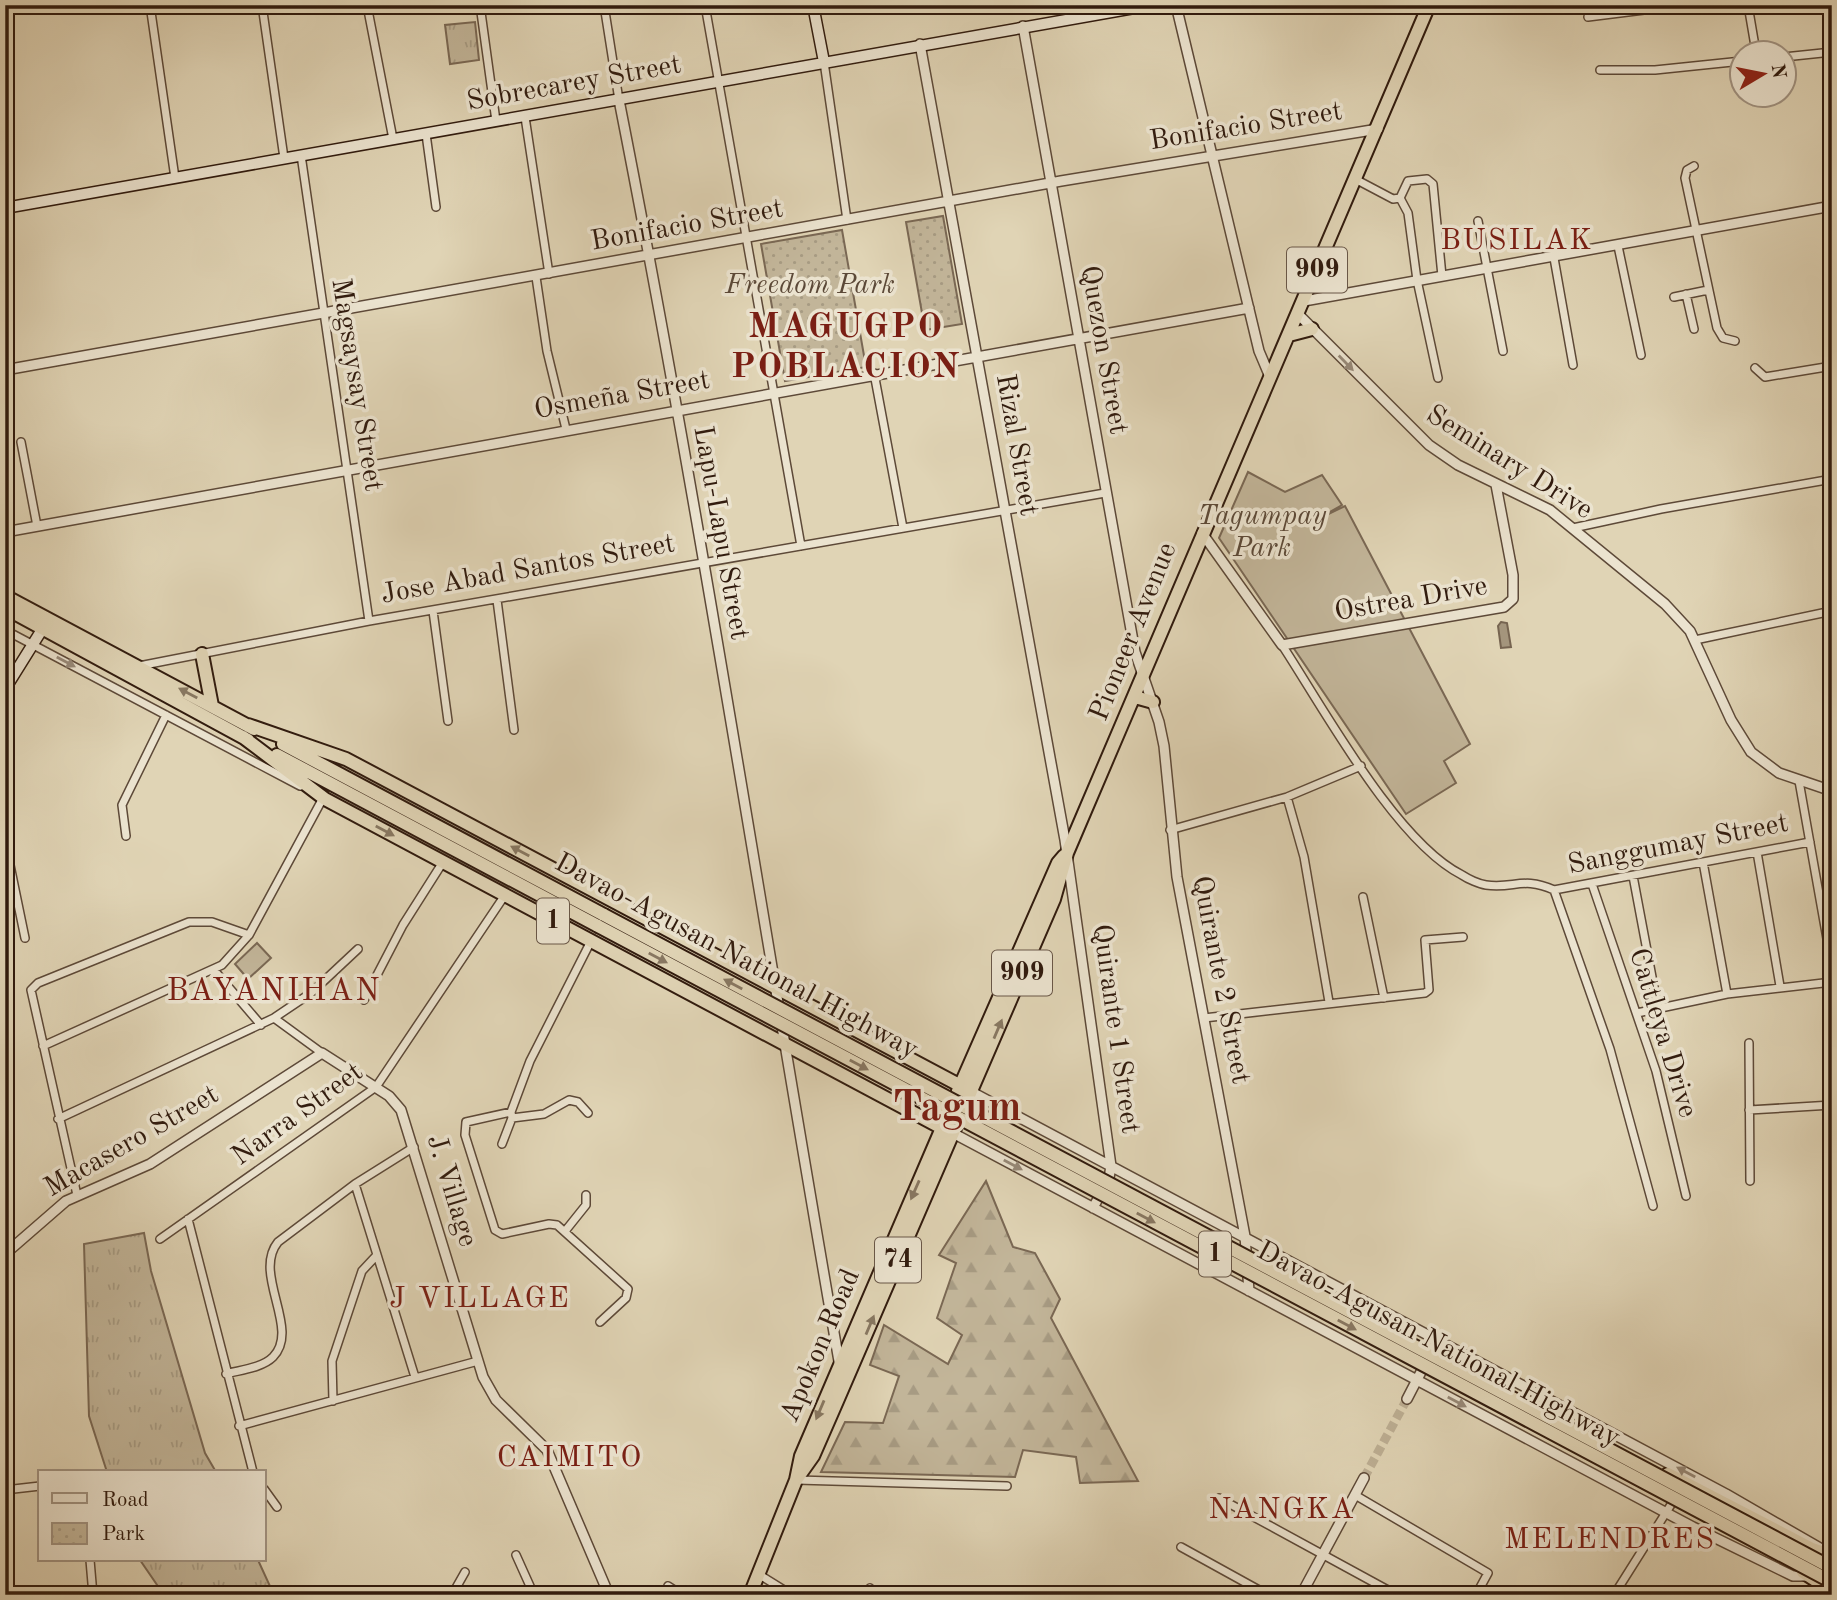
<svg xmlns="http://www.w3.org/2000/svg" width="1837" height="1600" font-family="'Old Standard TT',serif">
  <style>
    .grass { fill: url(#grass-tufts); stroke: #7a6854; stroke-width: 2 }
    .forest { fill: url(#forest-firs); stroke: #7a6854; stroke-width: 2 }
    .park { fill: url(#park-dots); stroke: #7a6854; stroke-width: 2 }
    .pitch { fill: #c2b599; stroke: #7a6854; stroke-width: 2 }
    .water { fill: #a4957c; stroke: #766450; stroke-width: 2 }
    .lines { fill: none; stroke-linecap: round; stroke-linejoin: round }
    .tertiary-tunnel { stroke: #bdaf94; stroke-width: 9; stroke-dasharray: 9 4.5; stroke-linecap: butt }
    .minor-casing { stroke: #5d4938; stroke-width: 10 }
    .tertiary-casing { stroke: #5d4938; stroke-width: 12 }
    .secondary-casing { stroke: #311b0e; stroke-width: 13 }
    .trunk-casing { stroke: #311b0e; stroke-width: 16 }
    .minor { stroke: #ebe3cf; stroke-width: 7 }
    .tertiary { stroke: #ebe3cf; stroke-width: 9 }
    .secondary { stroke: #ebe3cf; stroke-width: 10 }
    .trunk { stroke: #e0d4b5; stroke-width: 12 }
    .trunk-bridge-casing { stroke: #311b0e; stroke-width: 16; stroke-linecap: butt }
    .trunk-bridge { stroke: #e0d4b5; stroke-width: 12 }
    .oneway { fill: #978978 }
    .oneway2 { fill: #887862 }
    .labels { text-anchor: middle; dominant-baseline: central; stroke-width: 7; stroke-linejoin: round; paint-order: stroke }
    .shield { fill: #ebe3cf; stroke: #695748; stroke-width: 2 }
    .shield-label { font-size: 26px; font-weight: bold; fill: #311b0e }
    .street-label { font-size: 28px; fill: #311b0e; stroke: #ebe3cf }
    .park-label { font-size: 28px; font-style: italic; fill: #5c4938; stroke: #ebe3cf }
    .neighbourhood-label { font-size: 30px; letter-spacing: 2px; fill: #7a1f14; stroke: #ebe3cf }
    .quarter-label { font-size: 32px; letter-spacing: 2px; fill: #7a1f14; stroke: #ebe3cf }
    .district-label { font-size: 35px; font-weight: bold; letter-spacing: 2px; fill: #7a1f14; stroke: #ebe3cf }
    .town-label { font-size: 42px; font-weight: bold; fill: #7a1f14; stroke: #ebe3cf }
  </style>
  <defs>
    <pattern id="grass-tufts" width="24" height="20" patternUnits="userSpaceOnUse" patternTransform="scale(1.75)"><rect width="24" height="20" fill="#c2b599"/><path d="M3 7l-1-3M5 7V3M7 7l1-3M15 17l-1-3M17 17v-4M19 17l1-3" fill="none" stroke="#a79b83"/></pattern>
    <pattern id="forest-firs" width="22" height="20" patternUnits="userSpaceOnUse" patternTransform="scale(1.75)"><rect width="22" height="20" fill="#c2b599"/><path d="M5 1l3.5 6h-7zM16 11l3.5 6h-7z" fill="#a79b83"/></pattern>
    <pattern id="park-dots" width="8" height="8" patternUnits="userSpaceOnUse" patternTransform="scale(1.75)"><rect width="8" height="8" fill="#c2b599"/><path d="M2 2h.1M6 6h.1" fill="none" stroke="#a79b83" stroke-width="1.8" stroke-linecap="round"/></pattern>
  </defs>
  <rect width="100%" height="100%" fill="#e0d4b5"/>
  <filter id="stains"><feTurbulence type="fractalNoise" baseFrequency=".00286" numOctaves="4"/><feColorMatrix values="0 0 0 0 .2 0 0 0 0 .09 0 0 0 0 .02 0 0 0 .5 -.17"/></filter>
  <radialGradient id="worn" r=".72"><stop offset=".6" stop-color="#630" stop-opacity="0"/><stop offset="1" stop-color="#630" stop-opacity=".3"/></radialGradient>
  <path class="grass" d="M475,22L479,60L450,64L445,25Z
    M144,1233L151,1271L205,1453L216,1472H107L89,1416L84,1244Z
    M140,1560H258L274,1595H164Z"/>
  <path class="forest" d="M986,1181L1013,1247L1035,1253L1060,1299L1051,1318L1138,1481L1080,1483L1076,1457L1023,1450L1015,1477L821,1472L845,1422L883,1423L899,1376L870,1365L884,1325L948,1364L962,1335L937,1318L956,1263L939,1255Z"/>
  <path class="park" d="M943,216L962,324L925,330L906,222Z
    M842,230L866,367L785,381L761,244Z"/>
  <path class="pitch" d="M1248,472L1285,492L1322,475L1342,505L1316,520L1345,506L1470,744L1444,761L1456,783L1406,814L1219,538Z
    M257,943L271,958L248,979L235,964Z"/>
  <path class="water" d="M1501,622L1507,623L1511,647L1501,648L1498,626Z"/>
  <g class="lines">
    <path class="tertiary-tunnel" d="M1364,1478L1407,1399"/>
    <g class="minor-casing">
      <path id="minor" d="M150,5L175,178
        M262,5L284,158
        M367,5L393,139
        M480,5L496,121
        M604,5L619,100
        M705,5L801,546
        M1748,5L1756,52
        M1588,17L1684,5
        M1784,57L1832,52
        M824,62L847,220
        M1600,70H1655L1742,61
        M1762,94V95
        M525,117L549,274
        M426,134L436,207
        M301,155L369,621
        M1694,166L1687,170L1685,178L1717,328L1723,338L1735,341
        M1357,180L1393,199L1400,198
        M1478,221L1503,351
        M1618,246L1641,355
        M1554,258L1573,365
        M536,277L547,351L566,429
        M1686,294L1694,329
        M1674,297L1708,290
        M1755,368L1765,377L1832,366
        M874,373L903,528
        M1438,378L1417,280L1408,213L1400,198L1408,181L1427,179L1433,184L1442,276
        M21,442L37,526
        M1573,528L1661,509L1832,479
        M497,600L514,730
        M433,611L448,721
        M5,630L300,786
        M1695,640L1832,611
        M1282,645C1324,709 1396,842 1462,875C1468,879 1479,884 1486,885C1514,889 1523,876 1554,890L1610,1049L1653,1206
        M139,666L369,621L1105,493
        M1799,781L1832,967
        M1287,797L1304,857L1329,1002
        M1170,830L1287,797L1361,766
        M126,836L122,805L166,715
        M5,841L25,938
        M1757,852L1780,986
        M1703,862L1727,994
        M1633,876L1658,1009
        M1592,884L1656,1071L1686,1196
        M1554,890L1810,842
        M1363,897L1384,998
        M214,970L261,1025
        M364,1000L403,925L443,862
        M1637,1013L1727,994L1832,982
        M274,1018L322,1053
        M1204,1018L1425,993L1429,990L1425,940L1463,937
        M1749,1043L1750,1181
        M43,1046L222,965L249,935L323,798
        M1749,1110L1832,1105
        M511,1112L530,1061L591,941
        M512,1118L544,1114L569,1100L578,1102L588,1113
        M58,1119L274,1018L311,993L358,949
        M502,1144L512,1118L511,1112L466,1122L465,1135L495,1230L502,1234L549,1224L557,1225L628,1289L626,1298L600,1322
        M355,1184L415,1377
        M77,1195L31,990L38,983L189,922H212L249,935
        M188,1219L253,1472
        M566,1230L586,1205V1195
        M160,1239L376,1087L505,895
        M226,1374C240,1370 262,1368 273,1357C301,1329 252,1274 278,1242L355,1184L414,1147
        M333,1401L332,1361L362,1271L377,1255
        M239,1426L478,1361
        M797,1480L1007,1486
        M264,1489L277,1507
        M5,1490L40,1486
        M1355,1495L1488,1573L1476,1595
        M1219,1498L1397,1595
        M1181,1547L1268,1595
        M516,1555L534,1595
        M90,1560L93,1595
        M758,1574L792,1595
        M668,1586L682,1595
        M452,1595L465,1572
        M866,1595L870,1588
        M1614,1595L1672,1503"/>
    </g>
    <g class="tertiary-casing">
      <path id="tertiary" d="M1176,5L1259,351L1270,377
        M1023,26L1135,652L1159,722L1164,746L1177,877L1245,1236L1249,1291
        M920,44L1065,840L1111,1166L1109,1178L1093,1208
        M619,100C702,521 766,945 840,1367
        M1304,301L1832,206
        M1298,314L1429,445L1458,465L1550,510L1665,604L1690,631L1731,720L1751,752L1779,773L1832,791
        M5,370L1061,181L1378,129
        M5,532L1249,308
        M1202,533L1282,645L1504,607L1513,599V575L1496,485
        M968,1090L1726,1494L1825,1551
        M949,1131L1693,1527L1793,1576H1808
        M5,1254L66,1201L150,1164L322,1053L389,1096L401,1110L483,1377L496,1400L547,1450L609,1595
        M1407,1399L1422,1370
        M1301,1595L1364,1478"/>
    </g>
    <g class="secondary-casing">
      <path id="secondary" d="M813,5L824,62
        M5,208L1151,5
        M5,689L43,628"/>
    </g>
    <g class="trunk-casing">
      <path id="trunk" d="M1289,335L1312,329
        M5,596L254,729
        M5,608L248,740
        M202,654L212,706
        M1135,697L1153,702
        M248,725L346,759L961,1086L967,1102
        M243,737L325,799L942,1128L958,1122
        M283,744L604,915
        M277,755L598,926
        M958,1091L1058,863L1064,856
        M1668,1474L1812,1549L1832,1556
        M796,1480L813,1456L837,1401L1054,899L1067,853L1429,5
        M1803,1572L1832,1591
        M750,1595L796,1480L801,1456L945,1121"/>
    </g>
    <use href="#minor" class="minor"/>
    <use href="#tertiary" class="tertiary"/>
    <use href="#secondary" class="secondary"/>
    <use href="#trunk" class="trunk"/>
    <g class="trunk-bridge-casing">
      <path id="trunk-bridge" d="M604,915L1832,1568
        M598,926L1832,1582"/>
    </g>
    <use href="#trunk-bridge" class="trunk-bridge"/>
  </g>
  <defs><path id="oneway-solid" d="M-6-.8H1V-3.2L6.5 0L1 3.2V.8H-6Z" transform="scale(1.75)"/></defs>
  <g class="oneway">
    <use href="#oneway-solid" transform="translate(1346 363) rotate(46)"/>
    <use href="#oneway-solid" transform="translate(66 662) rotate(28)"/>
    <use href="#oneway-solid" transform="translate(1013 1165) rotate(28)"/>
    <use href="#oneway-solid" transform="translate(1457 1402) rotate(28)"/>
    <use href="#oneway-solid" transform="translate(1686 1472) rotate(-152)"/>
  </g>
  <g class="oneway2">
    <use href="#oneway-solid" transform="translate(188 693) rotate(-152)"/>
    <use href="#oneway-solid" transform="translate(385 831) rotate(28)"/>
    <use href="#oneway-solid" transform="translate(520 851) rotate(-152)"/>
    <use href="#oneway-solid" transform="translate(658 958) rotate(28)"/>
    <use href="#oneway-solid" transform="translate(733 984) rotate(-152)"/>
    <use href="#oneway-solid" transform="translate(998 1029) rotate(-67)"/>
    <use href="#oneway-solid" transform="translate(859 1065) rotate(28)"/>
    <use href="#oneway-solid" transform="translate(915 1190) rotate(114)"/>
    <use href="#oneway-solid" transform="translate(1146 1218) rotate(28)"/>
    <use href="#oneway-solid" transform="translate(870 1325) rotate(-67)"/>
    <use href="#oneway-solid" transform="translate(1347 1325) rotate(28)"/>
    <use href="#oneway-solid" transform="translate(820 1410) rotate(113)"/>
  </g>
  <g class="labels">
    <g class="shield">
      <rect x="1287" y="247.5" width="60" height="45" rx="5"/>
      <rect x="537" y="898.5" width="32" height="45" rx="5"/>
      <rect x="992" y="950.5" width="60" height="45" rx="5"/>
      <rect x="1199" y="1231.5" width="32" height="45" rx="5"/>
      <rect x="875" y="1237.5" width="46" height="45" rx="5"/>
    </g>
    <g class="shield-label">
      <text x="1317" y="270">909</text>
      <text x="553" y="921">1</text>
      <text x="1022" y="973">909</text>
      <text x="1215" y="1254">1</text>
      <text x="898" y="1260">74</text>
    </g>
    <g class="street-label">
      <text transform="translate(574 84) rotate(-10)">Sobrecarey Street</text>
      <text transform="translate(1246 127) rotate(-9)">Bonifacio Street</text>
      <text transform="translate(687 226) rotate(-10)">Bonifacio Street</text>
      <text transform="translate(1103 350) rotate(80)">Quezon Street</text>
      <text transform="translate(356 385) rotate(81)">Magsaysay Street</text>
      <text transform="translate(622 396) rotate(-10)">Osmeña Street</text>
      <text transform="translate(1016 445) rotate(80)">Rizal Street</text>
      <text transform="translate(1509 463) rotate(32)">Seminary Drive</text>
      <text transform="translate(720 533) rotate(80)">Lapu-Lapu Street</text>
      <text transform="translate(528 570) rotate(-10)">Jose Abad Santos Street</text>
      <text transform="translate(1411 600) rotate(-10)">Ostrea Drive</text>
      <text transform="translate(1134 632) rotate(-68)">Pioneer Avenue</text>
      <text transform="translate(1678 845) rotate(-11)">Sanggumay Street</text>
      <text transform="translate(736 957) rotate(28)">Davao-Agusan National Highway</text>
      <text transform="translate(1220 980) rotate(79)">Quirante 2 Street</text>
      <text transform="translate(1115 1029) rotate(82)">Quirante 1 Street</text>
      <text transform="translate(1662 1033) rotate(73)">Cattleya Drive</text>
      <text transform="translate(298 1115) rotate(-36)">Narra Street</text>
      <text transform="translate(132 1142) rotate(-30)">Macasero Street</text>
      <text transform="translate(451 1191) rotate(73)">J. Village</text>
      <text transform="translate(1438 1345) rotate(28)">Davao-Agusan National Highway</text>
      <text transform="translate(821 1346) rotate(-67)">Apokon Road</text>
    </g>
    <g class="park-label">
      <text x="810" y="286">Freedom Park</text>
      <text x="1262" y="517">Tagumpay<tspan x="1262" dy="32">Park</tspan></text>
    </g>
    <g class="neighbourhood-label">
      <text x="1517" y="241">BUSILAK</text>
      <text x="480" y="1299">J VILLAGE</text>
      <text x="570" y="1458">CAIMITO</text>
      <text x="1282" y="1510">NANGKA</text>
      <text x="1610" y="1540">MELENDRES</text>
    </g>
    <g class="quarter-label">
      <text x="274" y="992">BAYANIHAN</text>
    </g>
    <g class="district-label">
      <text x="846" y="327">MAGUGPO<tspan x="846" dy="40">POBLACION</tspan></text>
    </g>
    <g class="town-label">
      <text x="957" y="1109">Tagum</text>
    </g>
  </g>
  <rect width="1837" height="1600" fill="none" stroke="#e0d4b5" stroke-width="28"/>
  <rect x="7" y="7" width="1823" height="1586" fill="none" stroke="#311b0e" stroke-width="3.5"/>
  <rect x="14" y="14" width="1809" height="1572" fill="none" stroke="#311b0e" stroke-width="2"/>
  <rect x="38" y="1470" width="228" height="91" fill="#ebe3cf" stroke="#a19382" stroke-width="2"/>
  <rect x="52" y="1493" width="35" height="10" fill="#ebe3cf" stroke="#a19382" stroke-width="2"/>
  <text x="102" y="1506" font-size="21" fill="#311b0e">Road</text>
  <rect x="52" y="1523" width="35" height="21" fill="url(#park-dots)" stroke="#a19382" stroke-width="2"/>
  <text x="102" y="1540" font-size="21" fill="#311b0e">Park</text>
  <g transform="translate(1763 74) rotate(80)"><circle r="33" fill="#ebe3cf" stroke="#a19382" stroke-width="2"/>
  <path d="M0-5L12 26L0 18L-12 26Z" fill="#8f2418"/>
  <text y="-10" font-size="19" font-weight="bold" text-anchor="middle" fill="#311b0e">N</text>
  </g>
  <rect width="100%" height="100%" filter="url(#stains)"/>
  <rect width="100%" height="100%" fill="url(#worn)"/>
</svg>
